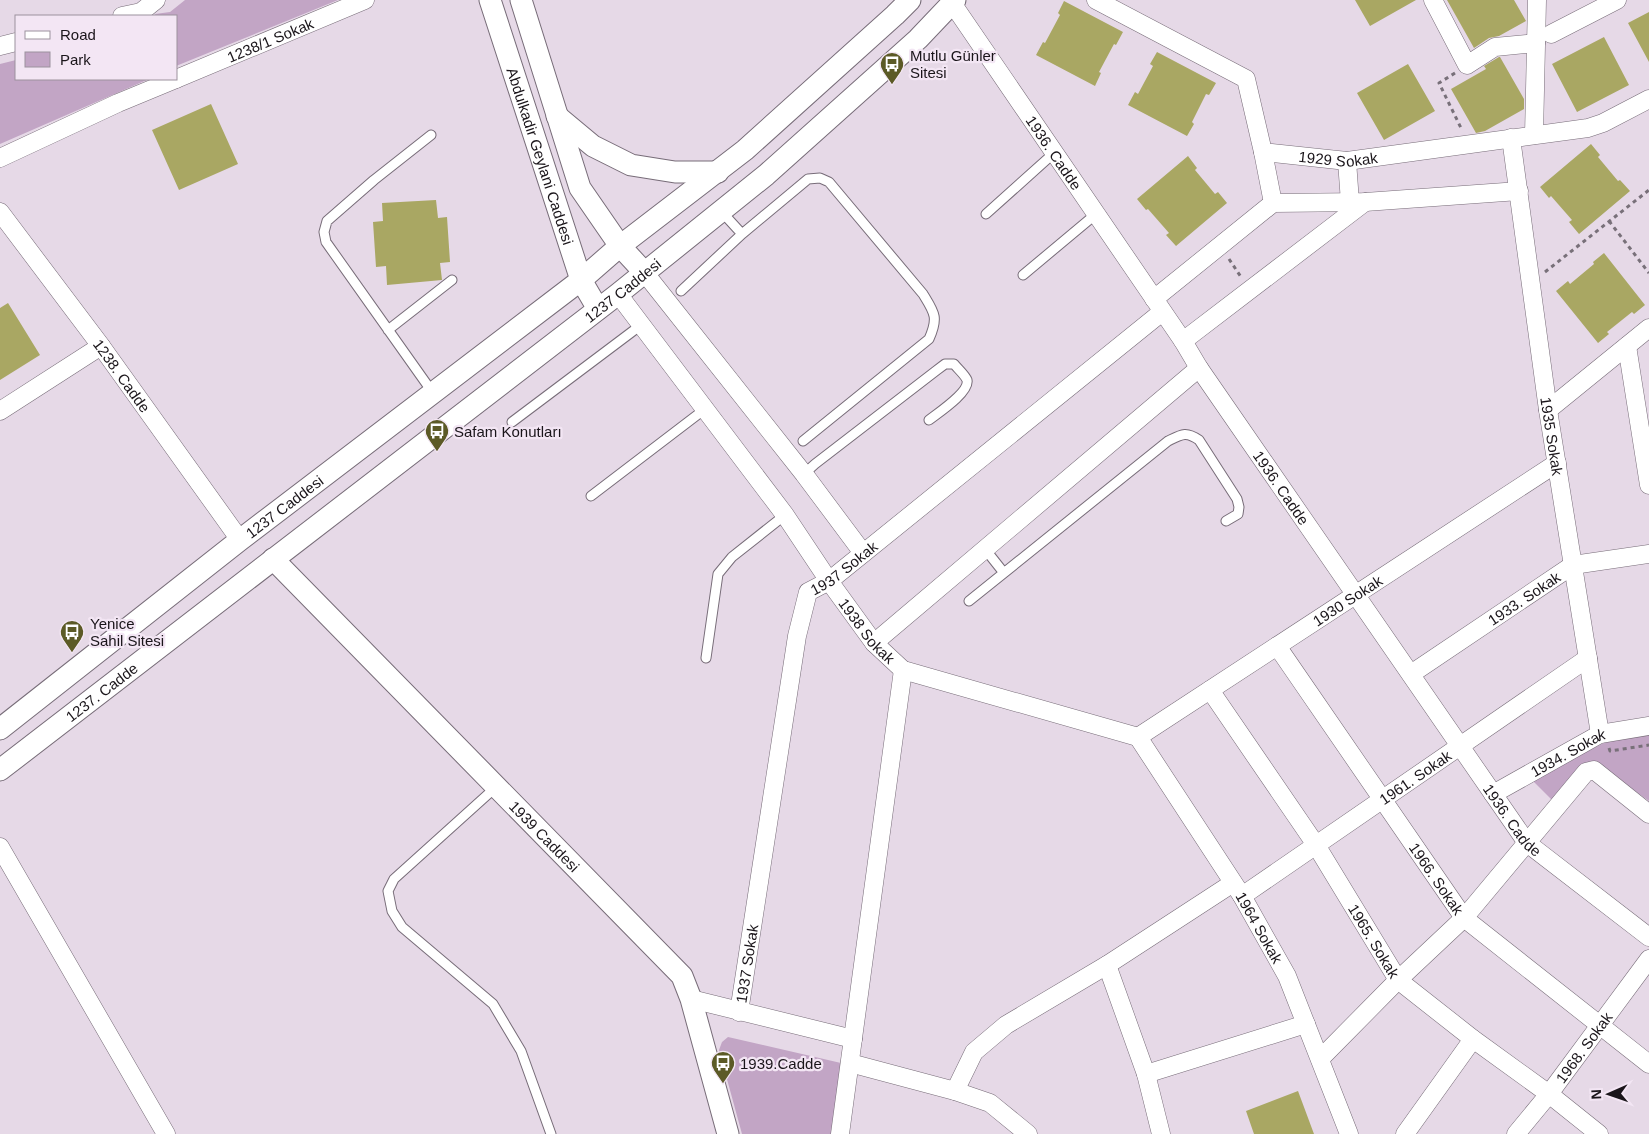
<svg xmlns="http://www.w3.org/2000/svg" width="1649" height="1134" font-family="Arial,sans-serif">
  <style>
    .green { fill: #c2a5c5 }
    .building { fill: #a9a763 }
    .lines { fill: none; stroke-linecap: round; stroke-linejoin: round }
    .service-casing { stroke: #776c78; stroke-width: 11 }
    .minor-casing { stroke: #776c78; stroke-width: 19 }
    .tertiary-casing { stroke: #776c78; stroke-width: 23 }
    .path { stroke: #787079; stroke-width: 3; stroke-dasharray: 4 4; stroke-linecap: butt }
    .service { stroke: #fff; stroke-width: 9 }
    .minor { stroke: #fff; stroke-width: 18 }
    .tertiary { stroke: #fff; stroke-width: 21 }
    .labels { text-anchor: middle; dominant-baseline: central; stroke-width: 4.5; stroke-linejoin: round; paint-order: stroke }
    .street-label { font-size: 15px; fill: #1a151a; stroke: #f3e6f4 }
    .poi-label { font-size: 15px; fill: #1a151a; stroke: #f3e6f4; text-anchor: start }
  </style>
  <rect width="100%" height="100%" fill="#e6d9e7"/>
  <path class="green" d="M185,0H338L176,66V16H156L155,14L170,12Z
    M16,60V79H149L0,144V64Z
    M1649,734V801L1597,764L1555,803L1531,779L1608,741Z
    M728,1037L841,1063L844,1073L834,1134H742L719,1050L722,1042Z"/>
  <path class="building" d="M1355,0H1416L1370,26Z
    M1447,0H1514L1526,21L1499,36L1489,38L1474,48Z
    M1064,1L1123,32L1116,45L1114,44L1099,72L1101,73L1095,86L1036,55L1043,42L1045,43L1060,15L1058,13Z
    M1649,12V62L1628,23Z
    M1604,37L1629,85L1577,112L1552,64Z
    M1157,52L1216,83L1209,95L1206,94L1192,122L1194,124L1187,136L1128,105L1135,92L1138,94L1153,66L1150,64Z
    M1499,57H1500L1524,99V109L1485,131L1476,133L1451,89L1486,69L1484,66Z
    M1408,64L1435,111L1384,140L1357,93Z
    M211,104L238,164L179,190L152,130Z
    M1591,144L1600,155L1598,157L1618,181L1620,180L1630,191L1579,234L1569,222L1572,220L1551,196L1549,198L1540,187Z
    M1188,156L1197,168L1195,170L1215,194L1218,192L1227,203L1176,246L1166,235L1169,233L1148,209L1146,210L1137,199Z
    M436,200L438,218L447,217L450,262L440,263L442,280L387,285L386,266L376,267L373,222L383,221L382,203Z
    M1604,253L1645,305L1634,314L1632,312L1607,332L1609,334L1598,343L1556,291L1568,281L1570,284L1594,264L1593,262Z
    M8,303L40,355L0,380V308Z
    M1298,1091L1314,1134H1254L1246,1111Z"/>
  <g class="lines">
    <g class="service-casing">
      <path id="service" d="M431,135L374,180L327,221L324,232L326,242L433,393
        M721,211L742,234
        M986,214L1054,153
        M1023,275L1096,214
        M681,291L742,234L808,179L820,178L829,182L923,294C934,312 939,317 929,339L803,441
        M388,330L452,280
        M512,422L641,325
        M804,474L815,464L937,370L945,364H954C958,369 965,375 967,380C970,392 938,413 929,420
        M591,496L705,409
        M985,549L1004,573
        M969,601L1168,441C1182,434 1186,431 1199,440L1237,499L1239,507L1238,514L1226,521
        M706,658L718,574L732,557L785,515
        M496,787L394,879L388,891L392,911L402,927L493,1004L521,1051L551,1134"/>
    </g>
    <g class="minor-casing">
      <g id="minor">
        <path id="s1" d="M1096,0L1246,79L1263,152L1347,161L1588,128L1603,123L1649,99"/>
        <path d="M1433,0L1467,65L1495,47L1536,43"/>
        <path id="s2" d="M952,3L1183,341L1199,368L1527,843L1649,937"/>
        <path d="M122,16L141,12L156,0"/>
        <path d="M1551,34L1617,0"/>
        <path d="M0,46L16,42"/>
        <path id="s3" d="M176,79L365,0"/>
        <path d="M1534,135L1537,0"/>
        <path id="s4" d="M1511,138L1548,410L1600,734"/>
        <path d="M1263,152L1273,203"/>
        <path d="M0,158L118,103L176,79"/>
        <path d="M1347,161L1350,202"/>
        <path id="s5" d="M0,212L101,346L240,540"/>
        <path d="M644,272L804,474L863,553"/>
        <path id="s6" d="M618,294L785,515L829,581L874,643L903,670L1138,737"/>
        <path d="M1154,299L1273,203L1365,202L1519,191"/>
        <path d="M1183,341L1365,202"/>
        <path d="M1627,346L1649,485"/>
        <path d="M1548,410L1649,328"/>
        <path d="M0,411L101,346"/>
        <path d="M874,643L1199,368"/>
        <path id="s7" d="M1277,646L1464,918L1649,1064"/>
        <path id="s8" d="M1411,674L1573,565L1649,554"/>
        <path id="s9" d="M1210,690L1316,845L1398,980L1473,1039L1549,1094L1599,1134"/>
        <path id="s10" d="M1138,737L1557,463"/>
        <path id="s11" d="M1138,737L1242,896L1287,976L1349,1134"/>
        <path id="s12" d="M1493,794L1600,734L1649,726"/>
        <path d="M0,847L166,1134"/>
        <path id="s13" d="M1242,896L1588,658"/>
        <path d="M1107,965L1146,1074L1161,1134"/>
        <path d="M691,999L853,1039"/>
        <path id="s14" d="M739,1012L797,636L808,592L829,581L1162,312"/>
        <path d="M1320,1059L1398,980L1464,918L1586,772L1594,770L1649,814"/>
        <path d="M850,1063L955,1091L990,1103L1028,1134"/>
        <path d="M1146,1074L1306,1024"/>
        <path d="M955,1091L974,1052L1006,1025L1107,965L1233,883"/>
        <path d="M840,1134L903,670"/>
        <path d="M1405,1134L1473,1039"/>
        <path id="s15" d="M1516,1134L1549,1094L1649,959"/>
      </g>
    </g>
    <g class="tertiary-casing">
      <g id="tertiary">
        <path id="s16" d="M490,0L581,280L598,309"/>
        <path d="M521,0L580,188L620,246L644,272"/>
        <path d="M557,116L593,146L631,165L675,172H718"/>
        <path id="s17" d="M273,559L682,976L691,999L728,1134"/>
        <path id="s18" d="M0,729L240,540L581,280L620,246L745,150L895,15L910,0"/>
        <path id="s19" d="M0,770L618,294L766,175L918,39L955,0"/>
      </g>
    </g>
    <path class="path" d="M1455,73L1439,83L1462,130
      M1609,221L1649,273
      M1229,259L1241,277
      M1545,272L1649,190
      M1609,748L1610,751L1649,745"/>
    <use href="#service" class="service"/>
    <use href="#minor" class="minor"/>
    <use href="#tertiary" class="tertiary"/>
  </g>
  <defs>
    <g id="bus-pin" transform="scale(1.25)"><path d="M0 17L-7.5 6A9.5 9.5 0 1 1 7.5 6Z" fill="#5c5a26" stroke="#f3e6f4"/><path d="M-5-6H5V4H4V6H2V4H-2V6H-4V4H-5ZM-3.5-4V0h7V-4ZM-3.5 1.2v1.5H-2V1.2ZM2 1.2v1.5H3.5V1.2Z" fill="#fff"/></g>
  </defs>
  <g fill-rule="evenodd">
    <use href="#bus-pin" x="892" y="64"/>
    <use href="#bus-pin" x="437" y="431"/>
    <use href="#bus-pin" x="72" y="632"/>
    <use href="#bus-pin" x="723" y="1063"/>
  </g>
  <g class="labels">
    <g class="street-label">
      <text stroke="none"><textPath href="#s3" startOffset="102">1238/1 Sokak</textPath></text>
      <text stroke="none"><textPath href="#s2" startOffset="181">1936. Cadde</textPath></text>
      <text stroke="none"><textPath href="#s16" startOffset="164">Abdulkadir Geylani Caddesi</textPath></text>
      <text stroke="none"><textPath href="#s1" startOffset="320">1929 Sokak</textPath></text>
      <text stroke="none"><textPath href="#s19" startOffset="786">1237 Caddesi</textPath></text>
      <text stroke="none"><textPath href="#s5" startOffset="204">1238. Cadde</textPath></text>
      <text stroke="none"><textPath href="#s4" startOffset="301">1935 Sokak</textPath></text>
      <text stroke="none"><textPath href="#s2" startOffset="586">1936. Cadde</textPath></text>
      <text stroke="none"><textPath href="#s18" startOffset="361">1237 Caddesi</textPath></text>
      <text stroke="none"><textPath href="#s14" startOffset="469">1937 Sokak</textPath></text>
      <text stroke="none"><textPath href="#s8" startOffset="136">1933. Sokak</textPath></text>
      <text stroke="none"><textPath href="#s10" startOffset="250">1930 Sokak</textPath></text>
      <text stroke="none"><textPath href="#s6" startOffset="419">1938 Sokak</textPath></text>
      <text stroke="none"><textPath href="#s19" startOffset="128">1237. Cadde</textPath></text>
      <text stroke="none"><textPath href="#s12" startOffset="86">1934. Sokak</textPath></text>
      <text stroke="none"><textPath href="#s13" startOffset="210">1961. Sokak</textPath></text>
      <text stroke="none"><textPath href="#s2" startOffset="991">1936. Cadde</textPath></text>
      <text stroke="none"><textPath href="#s17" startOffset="388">1939 Caddesi</textPath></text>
      <text stroke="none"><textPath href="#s7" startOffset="282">1966. Sokak</textPath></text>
      <text stroke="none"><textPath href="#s11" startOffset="226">1964 Sokak</textPath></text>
      <text stroke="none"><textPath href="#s9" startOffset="300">1965. Sokak</textPath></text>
      <text stroke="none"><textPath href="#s14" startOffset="49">1937 Sokak</textPath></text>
      <text stroke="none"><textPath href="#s15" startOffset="110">1968. Sokak</textPath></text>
    </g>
    <g class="poi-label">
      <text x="910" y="55">Mutlu Günler<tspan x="910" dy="17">Sitesi</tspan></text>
      <text x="454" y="431">Safam Konutları</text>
      <text x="90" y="623">Yenice<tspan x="90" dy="17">Sahil Sitesi</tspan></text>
      <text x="740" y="1063">1939.Cadde</text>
    </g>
  </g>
  <rect x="15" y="15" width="162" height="65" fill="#f3e6f4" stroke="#9c929d"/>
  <rect x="25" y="31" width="25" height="8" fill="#ffffff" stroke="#9c929d"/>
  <text x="60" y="40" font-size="15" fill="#1a151a">Road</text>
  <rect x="25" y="52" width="25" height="15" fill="#c2a5c5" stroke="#9c929d"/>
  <text x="60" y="65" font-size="15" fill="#1a151a">Park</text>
  <g transform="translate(1609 1094) rotate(268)" stroke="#f3e6f4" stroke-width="4" paint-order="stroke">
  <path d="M0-4L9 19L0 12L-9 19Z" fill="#1a151a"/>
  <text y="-8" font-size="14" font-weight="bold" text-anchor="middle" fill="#1a151a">N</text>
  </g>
</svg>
